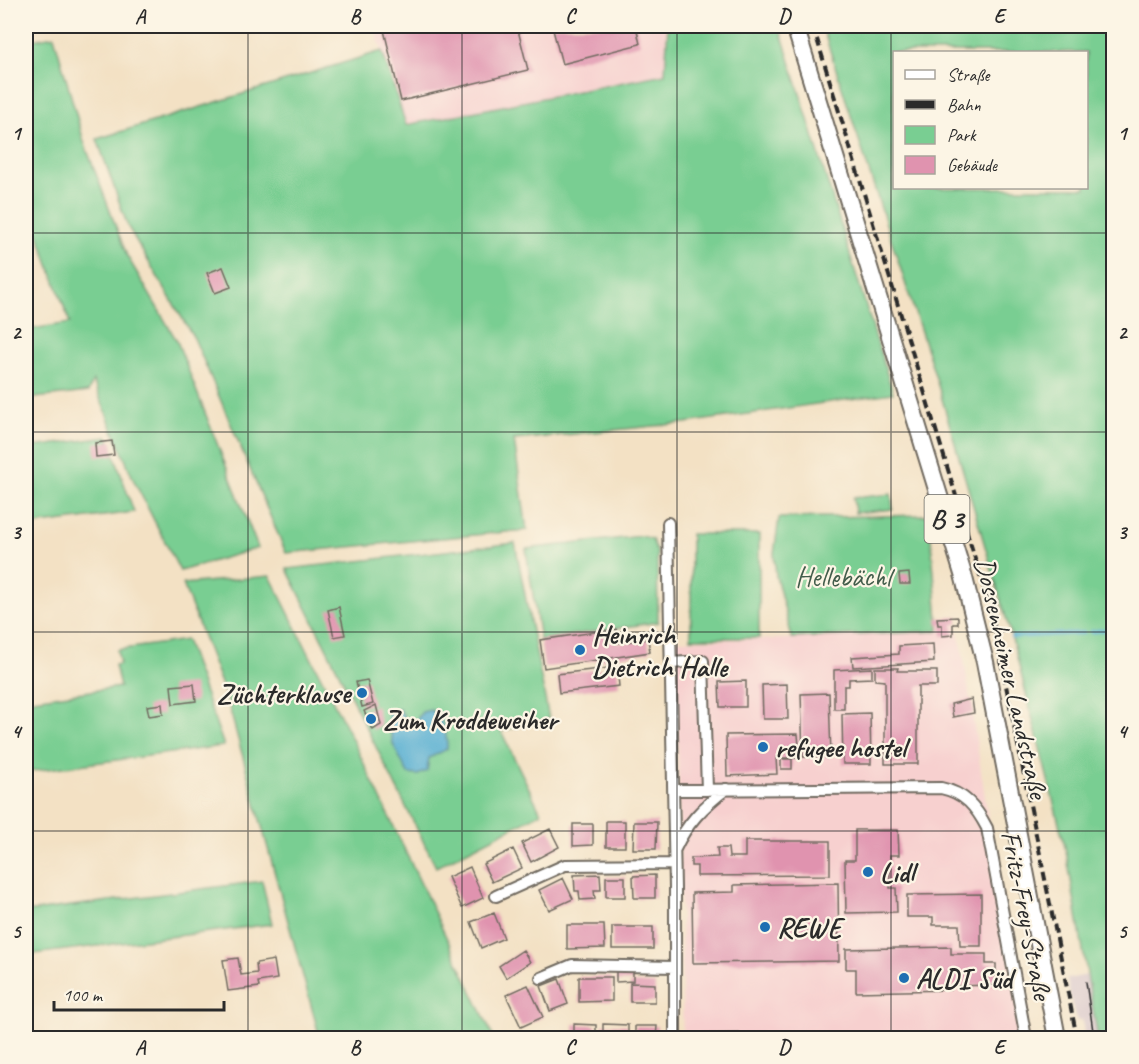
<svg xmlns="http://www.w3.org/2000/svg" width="1139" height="1064" font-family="Caveat,sans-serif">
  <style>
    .built { fill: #f7d0cf }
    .industrial { fill: #d2bec5 }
    .green { fill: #79ce92; stroke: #527c5e; stroke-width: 1.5; fill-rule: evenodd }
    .water { fill: #55aed2; stroke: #406c7e; stroke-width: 1.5 }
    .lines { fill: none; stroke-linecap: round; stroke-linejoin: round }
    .stream { stroke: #55aed2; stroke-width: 4 }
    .building { fill: #e093af }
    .street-casing { stroke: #716b61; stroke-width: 14 }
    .primary-casing { stroke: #716b61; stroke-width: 20 }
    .street { stroke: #fff; stroke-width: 10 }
    .primary { stroke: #fff; stroke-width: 16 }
    .tram { stroke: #2b2b2b; stroke-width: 1.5 }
    .rail { stroke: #2b2b2b; stroke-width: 4; stroke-dasharray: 9 4.5; stroke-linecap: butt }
    .grid { fill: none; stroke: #2b2b2b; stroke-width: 1.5; stroke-opacity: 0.55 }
    .poi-dot { fill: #1f6fb2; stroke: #fcf5e5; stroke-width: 2 }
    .labels { text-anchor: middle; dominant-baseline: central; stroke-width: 4.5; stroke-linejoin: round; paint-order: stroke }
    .shield { fill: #fcf5e5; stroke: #6a6863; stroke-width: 1.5 }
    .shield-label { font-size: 27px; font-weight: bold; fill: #2b2b2b }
    .park-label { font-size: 28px; fill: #425c4a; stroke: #fcf5e5 }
    .poi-label { font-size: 28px; font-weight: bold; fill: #2b2b2b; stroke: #fcf5e5; text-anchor: start }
    .street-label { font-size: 28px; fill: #2b2b2b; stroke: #fcf5e5 }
    .neatline { fill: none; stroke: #2b2b2b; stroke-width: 2 }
    .grid-label { font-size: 20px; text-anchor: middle; font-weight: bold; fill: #2b2b2b }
  </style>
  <rect width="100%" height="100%" fill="#fcf5e5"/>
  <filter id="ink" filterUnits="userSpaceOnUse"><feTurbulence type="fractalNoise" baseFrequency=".0167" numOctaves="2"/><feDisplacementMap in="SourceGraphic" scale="12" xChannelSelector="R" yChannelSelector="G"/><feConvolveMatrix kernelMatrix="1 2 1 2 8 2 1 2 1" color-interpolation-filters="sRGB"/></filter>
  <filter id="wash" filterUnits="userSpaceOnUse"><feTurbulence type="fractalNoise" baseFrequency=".008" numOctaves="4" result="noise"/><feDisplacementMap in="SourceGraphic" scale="24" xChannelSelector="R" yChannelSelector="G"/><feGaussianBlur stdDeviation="1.35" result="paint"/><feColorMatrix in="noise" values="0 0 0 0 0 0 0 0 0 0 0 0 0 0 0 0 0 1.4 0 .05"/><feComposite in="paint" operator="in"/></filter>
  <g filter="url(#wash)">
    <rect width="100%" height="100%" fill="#f3e1c4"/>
    <path class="built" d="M374,26H666V74L405,125Z
      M955,623L962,647L1022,1038H683L676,640L781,639L940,631V624Z"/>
    <path class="industrial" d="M1088,975L1098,1038H1085L1082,1020L1077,1021L1072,1005L1067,979Z"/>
    <path class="green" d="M668,26H779L893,393L685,423L514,440L527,530L286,553L194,338L128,227L97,139L382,51L406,125L665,74Z
      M822,26H1113V1038H1098L1066,851L1013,642L935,375ZM894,52H1086V188H894Z
      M54,36L84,142L127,256L177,341L258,548L180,571L134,481L93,381L88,392L26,399V330L70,323L26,201V41Z
      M108,437L134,512L26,526V448Z
      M891,494L893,509L855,513L853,498Z
      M929,515L939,631L792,638L776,576L774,554L779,518Z
      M691,534H759V638H691Z
      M642,536L652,539L657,553L658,622L540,640L526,549Z
      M515,543L549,719L501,731L541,813L436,867L287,569Z
      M270,576L357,749L494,1038H320L227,699L183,584Z
      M186,640L224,746L26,772V700L120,687L115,665L120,664L117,650Z
      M262,881L272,924L26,955V912Z"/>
    <path class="water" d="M399,709L409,724L415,722L422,712L431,710C442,717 448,736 447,749L429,758L427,771L418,775L408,774L393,744L388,714Z"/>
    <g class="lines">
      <path class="stream" d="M1091,632L1114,628
        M1012,637L1084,633"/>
    </g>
    <g id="blocks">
      <path class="building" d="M383,26H517L528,70L401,101Z
        M552,26H636L640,44L562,64Z
        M223,267L231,287L215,293L207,273Z
        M112,441L114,455L96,457L95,443Z
        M909,573L910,584H900L899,574Z
        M339,607L345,635L334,637L328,610Z
        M958,617V624H953V635L942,636V625H938L937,618Z
        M616,629L618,643L648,639L650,652L544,668L540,640Z
        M933,644L934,662L853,667L852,657L899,654V646Z
        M617,667L619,686L559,693L557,674Z
        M872,668V678L849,679V686H844V709H834V670Z
        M875,668H898L897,671H937V686H918V764H885V681L875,680Z
        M367,680L373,704L362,707L356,682Z
        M746,681V707H720L719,682Z
        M194,684L196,701L173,704L171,686Z
        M787,684L788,719H763L762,685Z
        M829,693L831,757H803L801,694Z
        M972,699L974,713L953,717L951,704Z
        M162,704L163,714L149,716L147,706Z
        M376,705L381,725L373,730L364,711Z
        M870,713L871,764H843L842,714Z
        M798,734L800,758H776L777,774L727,776L726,735Z
        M781,759H792V769H781Z
        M606,821H625V847H606Z
        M634,822H657L656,849H633Z
        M573,824H593V845L573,846Z
        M550,829L559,847L531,862L522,843Z
        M855,830H898L899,855H890V888H896L897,912L846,913L845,860H855Z
        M745,841H830V875L697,876V866H691V858L718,857L717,848H728L729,857H745Z
        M513,849L522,868L492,882L483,864Z
        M470,867L483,898L462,908L448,877Z
        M600,874L601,890H594L595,899L580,900L579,891H575L574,875Z
        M655,875V898H634L633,876Z
        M606,877H625V897H606Z
        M563,878L573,899L549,910L539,890Z
        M838,883L839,961L693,963L692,893L734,892V885Z
        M981,894V946H960L959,925H933V917H907V895Z
        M494,913L504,938L481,948L471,922Z
        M567,925H604L605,948L567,949Z
        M612,927H653V949H612Z
        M951,947V954H986V964H996V985L951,986V990L856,992V969H846V949Z
        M523,950L530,962L506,978L499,966Z
        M238,958L241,975L257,973L256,963L274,960L277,979L258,982L259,987L228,991L223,960Z
        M616,971H633V981L616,982Z
        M579,977H612V1001L579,1002Z
        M559,979L568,1004L550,1011L541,986Z
        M630,983L655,984V1002H630Z
        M528,985L543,1017L521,1027L506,995Z
        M574,1024L596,1025V1038H574Z
        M603,1024L628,1025V1038H603Z
        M635,1026H657L656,1038H635Z
        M761,1033V1038H692L691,1034Z"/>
    </g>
  </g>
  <g filter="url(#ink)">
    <use href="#blocks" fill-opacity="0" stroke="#716b61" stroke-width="1.5"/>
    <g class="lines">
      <g class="street-casing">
        <path id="street" d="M668,523L675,888V1038
          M670,663L703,661L707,790
          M673,790L941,788C965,793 976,807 987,828L1026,1038
          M675,849C687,823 703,807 726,789
          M496,896L565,865L673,864
          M541,978L572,965L675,967"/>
      </g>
      <g class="primary-casing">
        <path id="primary" d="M795,26L963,574L985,662L1057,1038"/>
      </g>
      <use href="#street" class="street"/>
      <use href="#primary" class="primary"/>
      <path class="tram" d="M1086,982L1094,1038"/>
      <path class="rail" d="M813,26L991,611L1077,1038"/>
    </g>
  </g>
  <path class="grid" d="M248,26V1038M462,26V1038M677,26V1038M891,26V1038M26,233H1114M26,432H1114M26,632H1114M26,831H1114"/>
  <g class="poi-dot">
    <circle cx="580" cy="650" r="6"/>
    <circle cx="362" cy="693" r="6"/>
    <circle cx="371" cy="719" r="6"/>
    <circle cx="763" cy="747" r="6"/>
    <circle cx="868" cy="872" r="6"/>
    <circle cx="765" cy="927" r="6"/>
    <circle cx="904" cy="978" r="6"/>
  </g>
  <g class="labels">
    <rect class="shield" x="924.5" y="495" width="45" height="48" rx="4.5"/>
    <g class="shield-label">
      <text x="947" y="519">B 3</text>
    </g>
    <g class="park-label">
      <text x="843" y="576">Hellebächl</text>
    </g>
    <g class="poi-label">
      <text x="592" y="634">Heinrich<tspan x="592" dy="32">Dietrich Halle</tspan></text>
      <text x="350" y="693" text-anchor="end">Züchterklause</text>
      <text x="383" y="719">Zum Kroddeweiher</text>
      <text x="775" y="747">refugee hostel</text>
      <text x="880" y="872">Lidl</text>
      <text x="777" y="927">REWE</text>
      <text x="916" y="978">ALDI Süd</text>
    </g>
    <g class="street-label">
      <text transform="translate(1012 678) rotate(77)">Dossenheimer Landstraße</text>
      <text transform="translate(1027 915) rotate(79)">Fritz-Frey-Straße</text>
    </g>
  </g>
  <rect width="1139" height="1064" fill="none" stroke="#fcf5e5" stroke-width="66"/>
  <rect x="893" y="51" width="195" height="138" fill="#fcf5e5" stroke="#a8a49b" stroke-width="1.5"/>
  <rect x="905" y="70" width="30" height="9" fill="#ffffff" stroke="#a8a49b" stroke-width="1.5"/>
  <text x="947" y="81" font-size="18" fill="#2b2b2b">Straße</text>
  <rect x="905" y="100" width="30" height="9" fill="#2b2b2b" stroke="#a8a49b" stroke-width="1.5"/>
  <text x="947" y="111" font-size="18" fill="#2b2b2b">Bahn</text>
  <rect x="905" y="126" width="30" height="18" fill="#79ce92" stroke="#a8a49b" stroke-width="1.5"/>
  <text x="947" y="141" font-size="18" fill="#2b2b2b">Park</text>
  <rect x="905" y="156" width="30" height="18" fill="#e093af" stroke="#a8a49b" stroke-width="1.5"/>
  <text x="947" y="171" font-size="18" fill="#2b2b2b">Gebäude</text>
  <path d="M54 1001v9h170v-9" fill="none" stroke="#2b2b2b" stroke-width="3"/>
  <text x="63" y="1001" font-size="18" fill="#2b2b2b" stroke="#fcf5e5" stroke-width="4.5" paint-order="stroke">100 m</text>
  <rect x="33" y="33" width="1073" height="998" class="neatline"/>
  <g class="grid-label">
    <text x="140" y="23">A</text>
    <text x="355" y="23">B</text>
    <text x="570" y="23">C</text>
    <text x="784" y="23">D</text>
    <text x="999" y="23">E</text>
    <text x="16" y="140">1</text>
    <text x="1122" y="140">1</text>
    <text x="16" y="339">2</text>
    <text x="1122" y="339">2</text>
    <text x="16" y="539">3</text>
    <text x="1122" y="539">3</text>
    <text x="16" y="738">4</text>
    <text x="1122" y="738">4</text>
    <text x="16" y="938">5</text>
    <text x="1122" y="938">5</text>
    <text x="140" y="1054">A</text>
    <text x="355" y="1054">B</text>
    <text x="570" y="1054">C</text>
    <text x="784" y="1054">D</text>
    <text x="999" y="1054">E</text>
  </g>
</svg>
